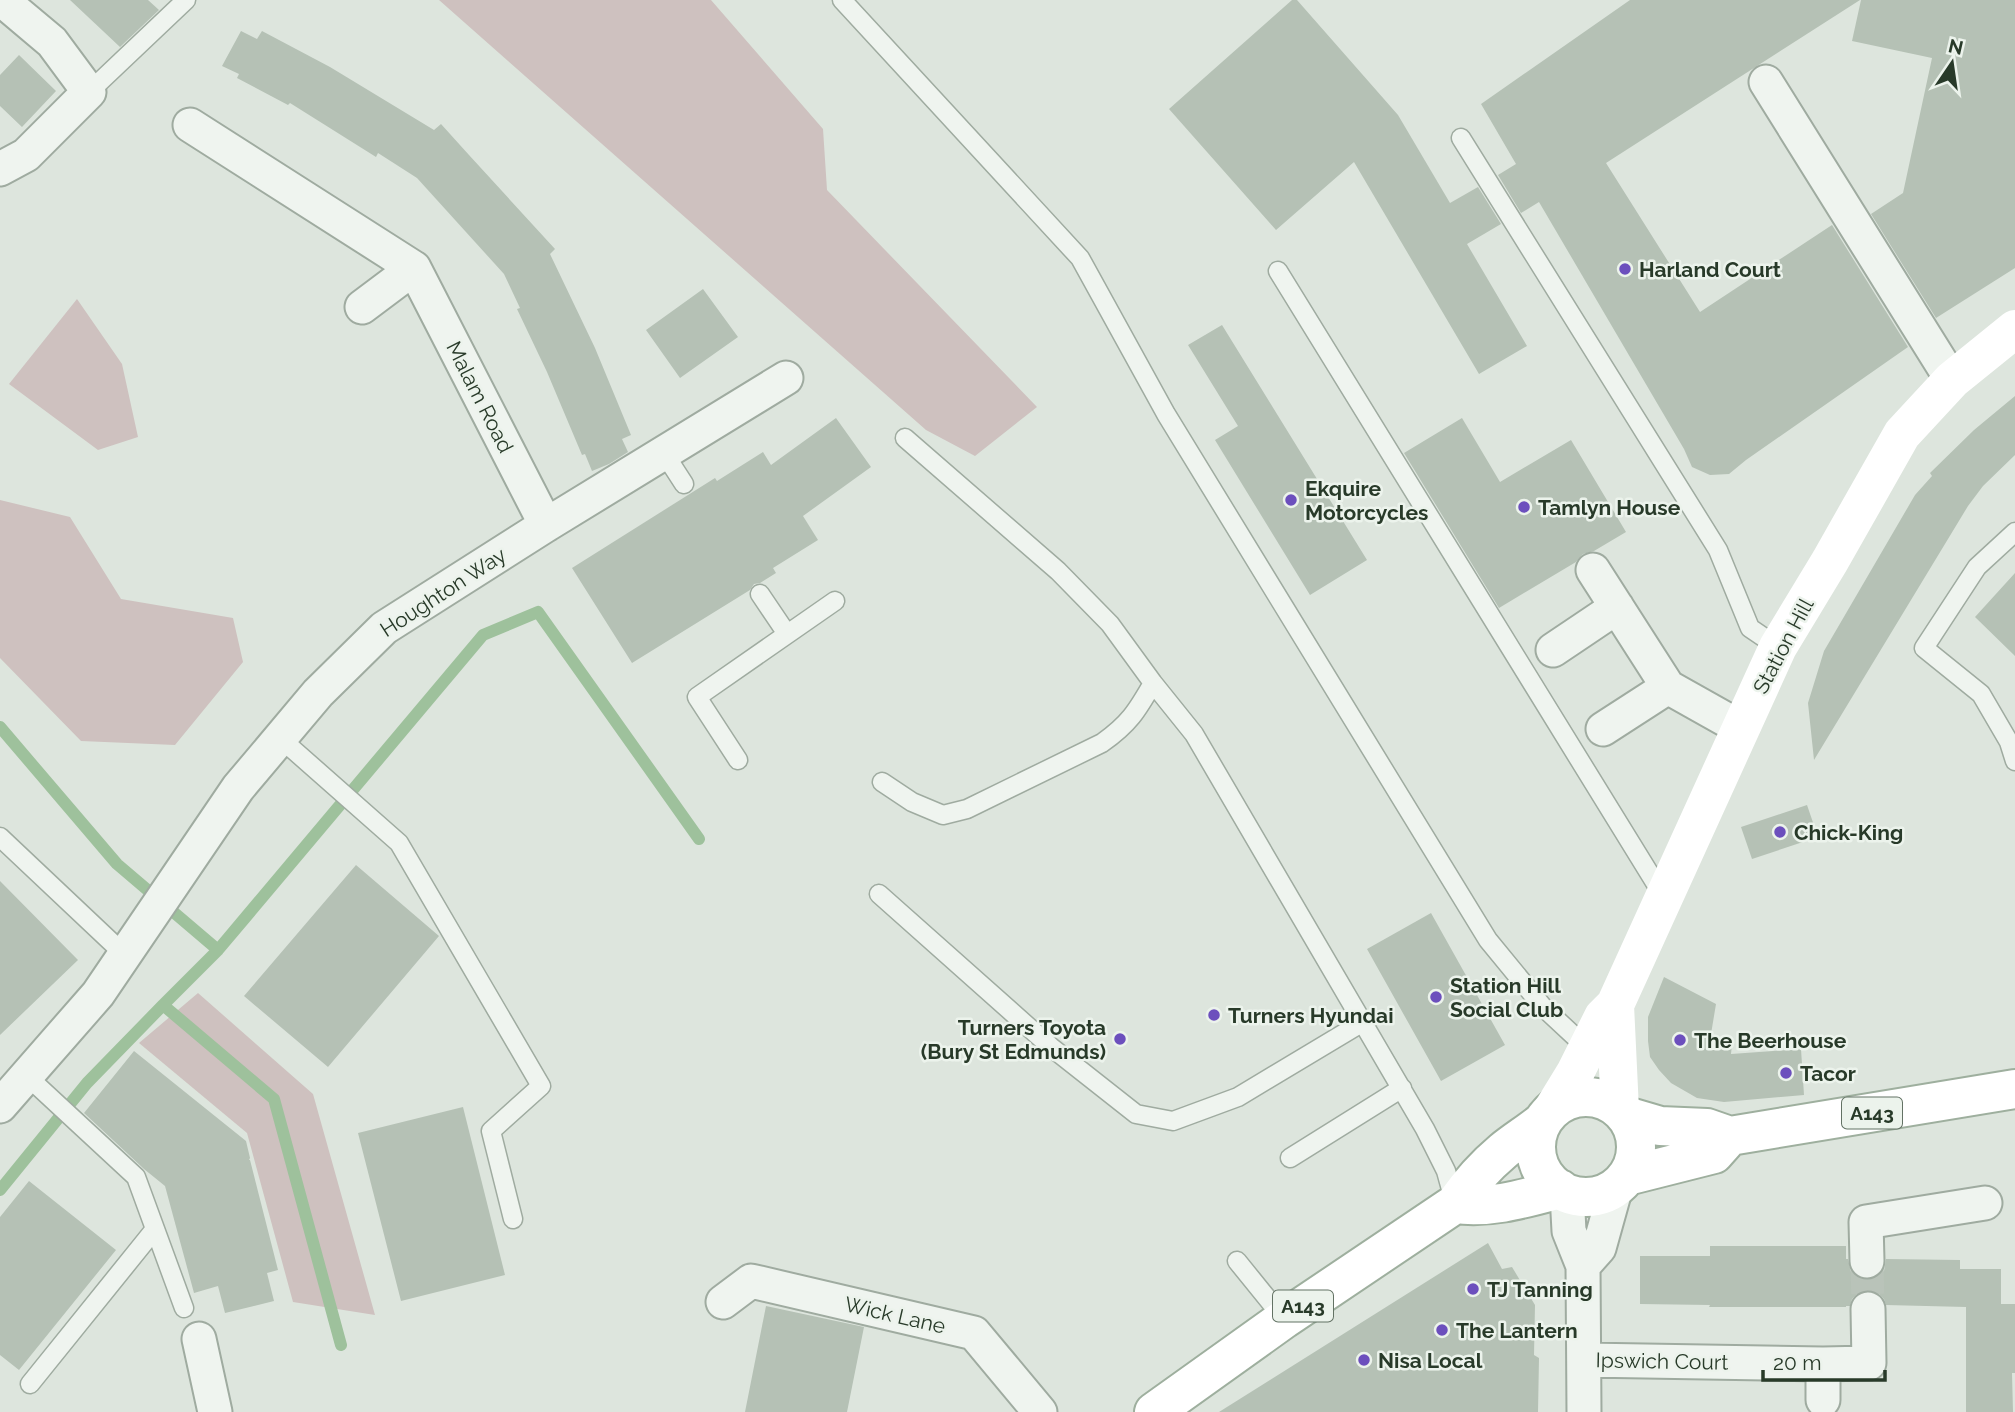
<svg xmlns="http://www.w3.org/2000/svg" width="2015" height="1412" font-family="Raleway,sans-serif">
  <style>
    .green { fill: #cec1bf }
    .lines { fill: none; stroke-linecap: round; stroke-linejoin: round }
    .stream { stroke: #9ec19c; stroke-width: 12 }
    .building { fill: #b5c1b5 }
    .street-tunnel { stroke: #b9c3b9; stroke-width: 33; stroke-dasharray: 33 17; stroke-linecap: butt }
    .lane-casing { stroke: #9faba0; stroke-width: 21 }
    .street-casing { stroke: #9faba0; stroke-width: 37 }
    .primary-casing { stroke: #9eaf9e; stroke-width: 42 }
    .lane { stroke: #eff4ef; stroke-width: 18 }
    .street { stroke: #eff4ef; stroke-width: 33 }
    .secondary { stroke: #fff; stroke-width: 38 }
    .primary { stroke: #fff; stroke-width: 38 }
    .poi-dot { fill: #6c4fbd; stroke: #ecf3ec; stroke-width: 2.5 }
    .labels { text-anchor: middle; dominant-baseline: central; stroke-width: 5; stroke-linejoin: round; paint-order: stroke }
    .shield { fill: #ecf3ec; stroke: #637264; stroke-width: 2 }
    .shield-label { font-size: 19px; font-weight: bold; fill: #283a29 }
    .poi-label { font-size: 21px; font-weight: bold; fill: #283a29; stroke: #ecf3ec; text-anchor: start }
    .street-label { font-size: 21px; fill: #283a29; stroke: #ecf3ec }
  </style>
  <rect width="100%" height="100%" fill="#dde5dd"/>
  <path class="green" d="M439,0H711L823,129L827,190L1037,407L975,456L926,430Z
    M77,299L122,364L138,437L98,450L9,384Z
    M0,500L70,517L121,599L233,618L243,662L175,745L81,741L0,658Z
    M198,993L313,1094L375,1315L293,1302L247,1133L139,1043Z"/>
  <g class="lines">
    <path class="stream" d="M0,727L117,864L218,950L163,1005L274,1099L341,1345
      M218,950L483,635L538,612L699,839
      M0,1190L87,1083L163,1005"/>
  </g>
  <path class="building" d="M70,0H148L159,10L120,47Z
    M1292,0H1297L1398,115L1450,203L1478,187L1501,224L1467,244L1527,346L1479,374L1354,162L1276,230L1169,109Z
    M1630,0H1860L1606,163L1700,312L1832,225L1908,347L1746,460L1729,474L1710,475L1692,467L1684,449L1539,202L1521,213L1498,175L1516,164L1481,104Z
    M1861,0H2015V268L1936,318L1871,214L1903,193L1932,58L1852,41Z
    M241,31L257,39L262,31L330,67L434,130L441,124L469,155L555,249L550,254L595,348L631,435L622,439L628,452L609,464L592,471L585,454L582,455L547,372L517,309L520,308L504,274L417,178L378,153L376,157L290,103L288,105L237,78L239,74L222,66Z
    M19,55L56,91L22,127L0,106V75Z
    M703,289L738,337L680,378L646,330Z
    M1222,325L1367,560L1310,595L1215,440L1238,426L1188,345Z
    M2015,396V455L1983,486L1968,506L1814,760L1808,703L1824,651L1915,495L1932,476L1930,473L1974,430Z
    M836,418L871,467L803,516L818,540L773,568L776,573L760,583L754,584L750,590L632,663L572,568L715,478L717,481L763,452L771,465Z
    M1462,418L1500,482L1571,440L1626,532L1594,551L1583,554L1576,562L1499,608L1404,453Z
    M2015,573V656L1975,617Z
    M1807,805L1818,837L1752,859L1741,827Z
    M356,865L439,936L328,1067L244,996Z
    M0,881L78,960L0,1035Z
    M1431,913L1505,1045L1441,1081L1367,949Z
    M1664,977L1716,1004L1710,1040L1732,1044L1731,1054L1801,1049L1804,1095L1724,1102L1697,1098L1671,1083L1659,1070L1650,1057L1648,1041V1017Z
    M134,1051L246,1141L250,1158L249,1160H250L278,1270L267,1273L274,1301L225,1313L218,1286L194,1293L165,1186L144,1169L84,1113Z
    M463,1107L505,1275L401,1301L358,1133Z
    M29,1181L116,1250L19,1370L0,1355V1217Z
    M1488,1243L1502,1269L1512,1267L1535,1305L1534,1355L1539,1358L1538,1412H1219Z
    M1710,1246H1846V1259H1848L1851,1272L1858,1278L1867,1280L1876,1278L1884,1271L1886,1259L1960,1260V1269H2001V1304H2015V1373H2012L2013,1412H1966V1307L1886,1305L1884,1299L1878,1293L1868,1290L1858,1293L1852,1299L1850,1306H1846V1307H1709L1710,1305L1640,1304V1256H1710Z
    M766,1306L864,1327L847,1412H745Z"/>
  <g class="lines">
    <path class="street-tunnel" d="M1867,1261L1868,1309"/>
    <g class="lane-casing">
      <path id="lane" d="M842,0L1080,258L1166,414L1488,940L1543,1007L1587,1048
        M89,92L186,0
        M1461,138L1718,550L1750,628L1778,647
        M1278,271L1664,897
        M905,438L1058,571L1110,624L1153,683L1194,734L1425,1129L1446,1171L1454,1200
        M664,453L684,484
        M2015,532L1977,567L1924,648L1981,694L2009,742L2015,761
        M760,594L787,634
        M280,738L399,843L541,1086L491,1131L513,1219
        M738,760L697,697L835,601
        M882,782L912,802L943,815L967,809L1102,743C1129,724 1137,711 1153,683
        M0,837L125,955
        M879,894L1051,1047L1136,1114L1173,1121L1238,1097L1363,1022
        M27,1076L136,1177L184,1308
        M1290,1158L1402,1088
        M1237,1261L1284,1319
        M30,1384L155,1229"/>
    </g>
    <g class="street-casing">
      <path id="street" d="M1766,82L1952,380
        M190,125L414,268L546,525
        M0,169L26,155L89,92L52,42L2,0
        M362,307L414,268
        M1593,570L1668,687L1741,728
        M1553,650L1617,607
        M1603,729L1668,687
        M0,1106L98,994L238,788L318,693L384,628L546,525L786,378
        M1567,1194L1569,1231L1583,1266L1584,1412
        M1867,1261L1866,1222L1985,1203
        M1583,1266L1599,1248L1616,1187
        M723,1302L751,1281L974,1333L1040,1412
        M199,1339L215,1412
        M1585,1360L1823,1364L1869,1363L1868,1309
        M1823,1364V1400"/>
    </g>
    <g class="primary-casing">
      <path id="primary" d="M1536 1147a50 50 0 1 1 100 0a50 50 0 1 1-100 0Z
        M1626,1116L1660,1126L1707,1128L1730,1136L2015,1089
        M1627,1176L1714,1154L1730,1136
        M1455,1204C1491,1209 1526,1198 1560,1189
        M1154,1412L1284,1319L1455,1204C1469,1184 1484,1167 1503,1151C1515,1141 1530,1132 1542,1122"/>
    </g>
    <use href="#lane" class="lane"/>
    <use href="#street" class="street"/>
    <path class="secondary" d="M1615,1005L1620,1110
      M1553,1109L1575,1073L1603,1017L1615,1005L1778,647L1830,561L1902,434L1952,380L2015,329"/>
    <use href="#primary" class="primary"/>
  </g>
  <g class="poi-dot">
    <circle cx="1625" cy="269" r="7"/>
    <circle cx="1291" cy="500" r="7"/>
    <circle cx="1524" cy="507" r="7"/>
    <circle cx="1780" cy="832" r="7"/>
    <circle cx="1436" cy="997" r="7"/>
    <circle cx="1214" cy="1015" r="7"/>
    <circle cx="1120" cy="1039" r="7"/>
    <circle cx="1680" cy="1040" r="7"/>
    <circle cx="1786" cy="1073" r="7"/>
    <circle cx="1473" cy="1289" r="7"/>
    <circle cx="1442" cy="1330" r="7"/>
    <circle cx="1364" cy="1360" r="7"/>
  </g>
  <g class="labels">
    <g class="shield">
      <rect x="1842" y="1097.5" width="60" height="31" rx="5"/>
      <rect x="1273" y="1290.5" width="60" height="31" rx="5"/>
    </g>
    <g class="shield-label">
      <text x="1872" y="1113">A143</text>
      <text x="1303" y="1306">A143</text>
    </g>
    <g class="poi-label">
      <text x="1639" y="269">Harland Court</text>
      <text x="1305" y="488">Ekquire<tspan x="1305" dy="24">Motorcycles</tspan></text>
      <text x="1538" y="507">Tamlyn House</text>
      <text x="1794" y="832">Chick-King</text>
      <text x="1450" y="985">Station Hill<tspan x="1450" dy="24">Social Club</tspan></text>
      <text x="1228" y="1015">Turners Hyundai</text>
      <text x="1106" y="1027" text-anchor="end">Turners Toyota<tspan x="1106" dy="24">(Bury St Edmunds)</tspan></text>
      <text x="1694" y="1040">The Beerhouse</text>
      <text x="1800" y="1073">Tacor</text>
      <text x="1487" y="1289">TJ Tanning</text>
      <text x="1456" y="1330">The Lantern</text>
      <text x="1378" y="1360">Nisa Local</text>
    </g>
    <g class="street-label">
      <text transform="translate(480 397) rotate(63)">Malam Road</text>
      <text transform="translate(443 592) rotate(-33)">Houghton Way</text>
      <text transform="translate(1783 646) rotate(-62)">Station Hill</text>
      <text transform="translate(895 1315) rotate(13)">Wick Lane</text>
      <text transform="translate(1662 1361) rotate(1)">Ipswich Court</text>
    </g>
  </g>
  <g transform="translate(1952 63) rotate(13)" stroke="#ecf3ec" stroke-width="5" paint-order="stroke">
  <path d="M0-5L12 26L0 18L-12 26Z" fill="#283a29"/>
  <text y="-10" font-size="19" font-weight="bold" text-anchor="middle" fill="#283a29">N</text>
  </g>
  <path d="M1763 1370v10h122v-10" fill="none" stroke="#283a29" stroke-width="3.5"/>
  <text x="1773" y="1370" font-size="21" fill="#283a29" stroke="#ecf3ec" stroke-width="5" paint-order="stroke">20 m</text>
</svg>
